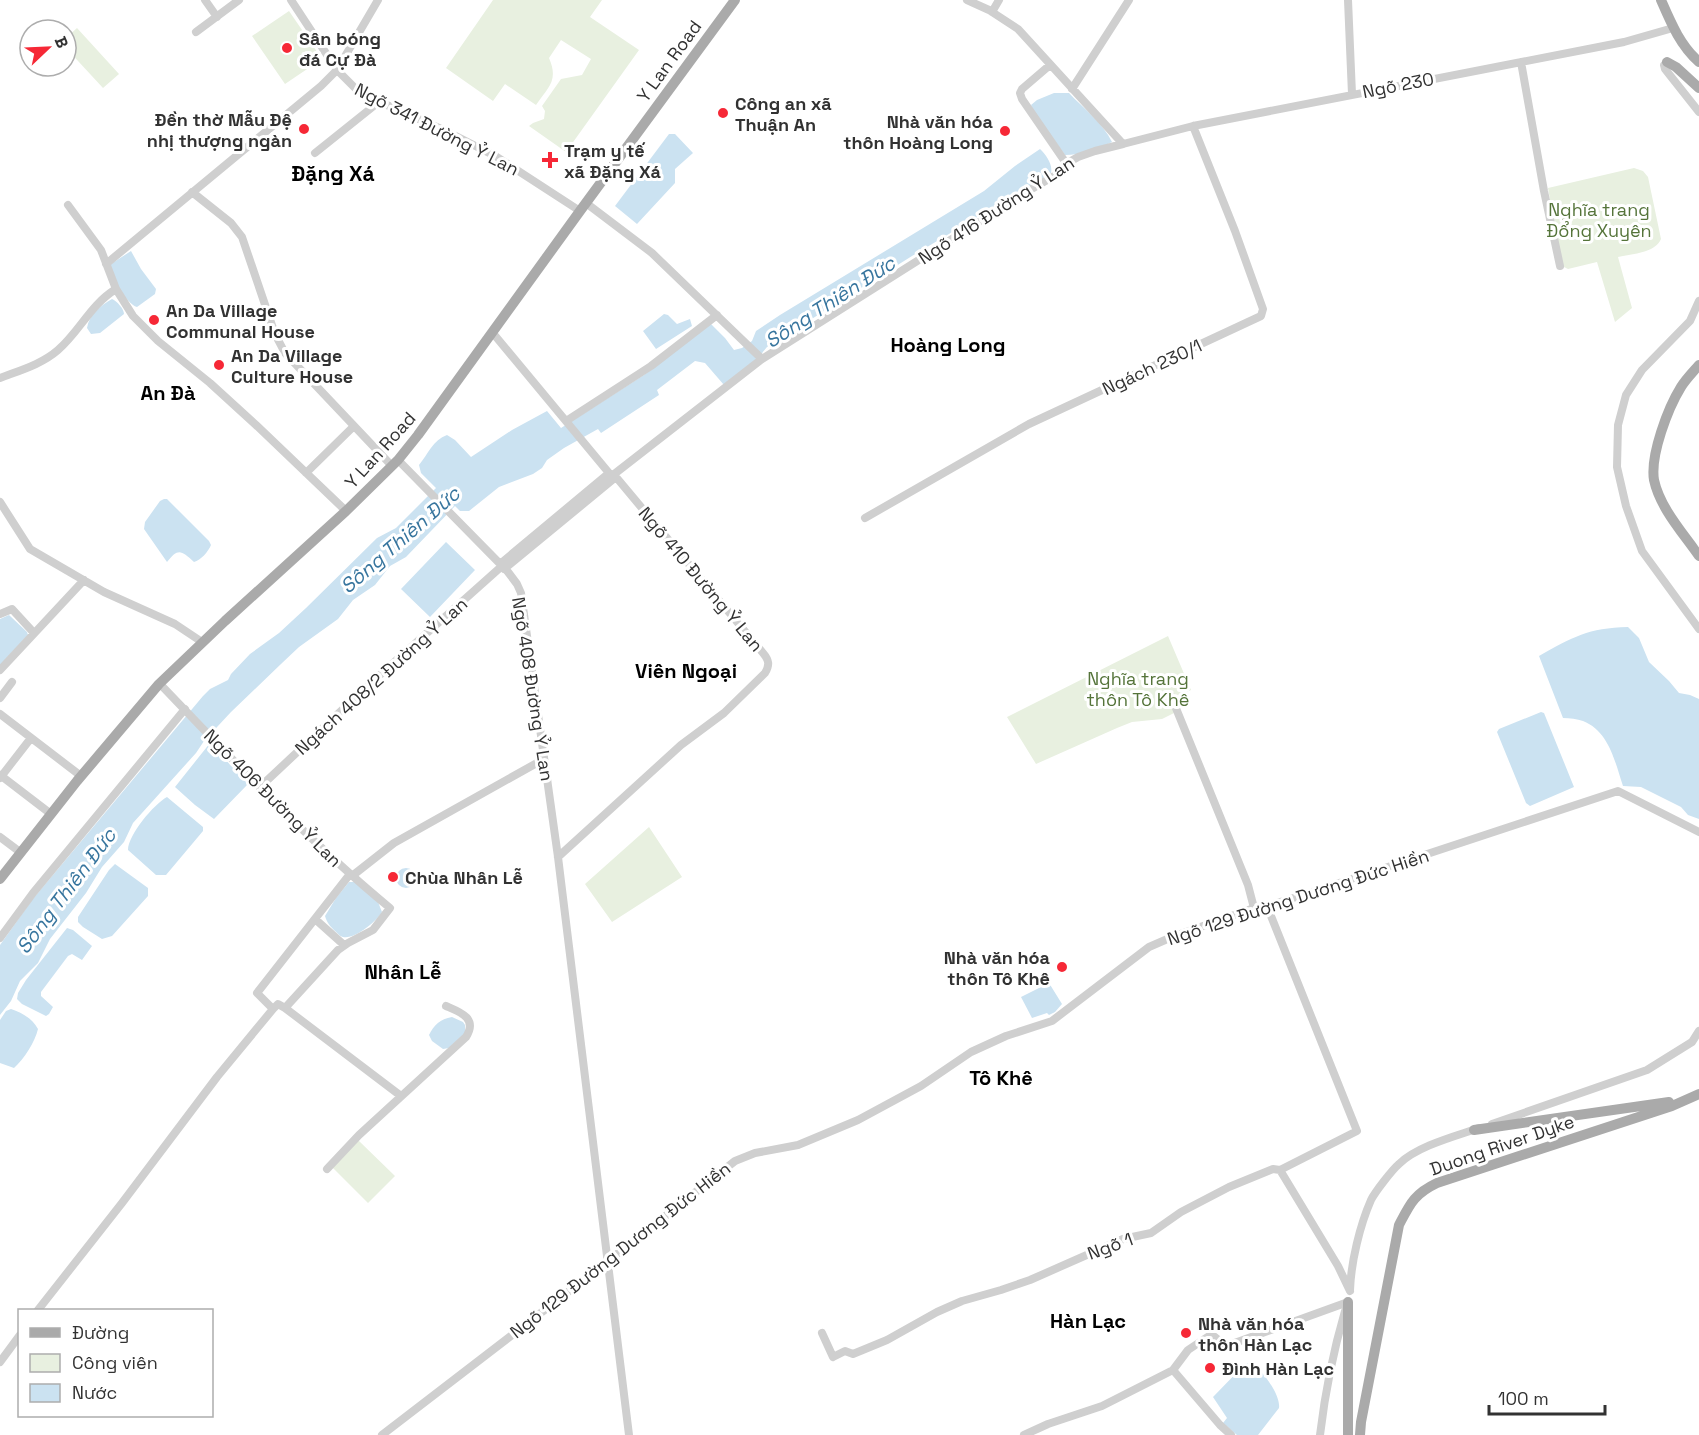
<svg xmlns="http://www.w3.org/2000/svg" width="1699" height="1435" font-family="'Space Grotesk',sans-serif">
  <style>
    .green { fill: #e8f0e0 }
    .water { fill: #cbe2f1 }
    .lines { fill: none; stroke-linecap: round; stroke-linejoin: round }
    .minor { stroke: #cfcfcf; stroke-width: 8 }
    .major { stroke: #aaa; stroke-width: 10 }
    .poi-dot { fill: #f62836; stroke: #fff; stroke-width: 2 }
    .labels { text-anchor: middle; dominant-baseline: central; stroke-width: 6; stroke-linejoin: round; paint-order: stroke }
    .poi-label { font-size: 18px; font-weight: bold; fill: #323232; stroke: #fff; text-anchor: start }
    .street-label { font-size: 18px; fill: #323232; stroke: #fff }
    .park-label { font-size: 18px; fill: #55743a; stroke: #fff }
    .water-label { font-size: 20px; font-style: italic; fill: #37759e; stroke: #fff }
    .neighbourhood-label { font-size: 20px; font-weight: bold; fill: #000; stroke: #fff }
    .quarter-label { font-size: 21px; font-weight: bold; fill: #000; stroke: #fff }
  </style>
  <rect width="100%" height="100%" fill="#fff"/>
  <path class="green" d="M493,0H602L590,17L639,50L566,152L529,126L533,123L544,119L545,111L542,106L561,79L582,75L591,59L561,40L549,58C559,81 548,87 536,105L505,84L493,101L446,68Z
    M289,11L322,59L285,84L252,36Z
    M77,28L119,74L103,88L66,48V38Z
    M1634,168L1643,171L1648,177L1661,239C1655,253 1632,254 1618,257L1632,308L1615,322L1597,262L1568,269L1564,267L1561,262L1548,188Z
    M1168,636L1191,690L1171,699L1176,712L1162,719L1132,722L1117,728L1036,764L1007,717Z
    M649,827L682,877L612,922L585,884Z
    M358,1140L395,1176L368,1203L332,1167Z"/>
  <path class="water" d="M1054,93H1069C1083,108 1103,123 1112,142C1099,149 1080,155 1065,155L1034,112L1031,105L1037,100Z
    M669,134H675L693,153L675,169V183L637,224L615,206Z
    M1040,149C1046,155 1053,164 1051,173L912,256L767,347L758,358L724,385L705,363L695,361L657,390L659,395L601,433L598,429L564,448L547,460L542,468L533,474L499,487L469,511H460L455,506L406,557L390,566L375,585L353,600L338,619L299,647L281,664L231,712L204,741L196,753L133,823L124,842L102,867L86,893L50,939L38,963L20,981L11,1001L0,1015V945L32,900L203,696L210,689L228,680L231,674L250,654L279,633L306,608L377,538L396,528L436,488L421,473L419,465C428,454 433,440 447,435L455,440L471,457L512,430L547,411L561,428L644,375L710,323L725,338L734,350L742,348L752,341L756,331L780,315L984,191L1015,166Z
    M131,251L141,269L156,289L155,294L137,307C126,304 110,275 111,264Z
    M112,299C117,301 124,309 124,314L100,333L91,334L87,328C89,315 101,305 112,299Z
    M664,314L668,315L677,324L690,319L692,326L656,349L643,331Z
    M164,499H167L209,541L211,545C208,552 201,560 194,562C181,550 178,548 167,562L144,529L145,522L160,501Z
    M446,542L475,570L430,617L401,589Z
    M9,615L27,632L28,635L0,665V619Z
    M1628,627L1639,638L1649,662L1669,681L1679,693L1690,695L1699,699V819L1688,815L1681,807L1641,787L1623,786C1615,762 1609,731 1583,721C1577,719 1570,718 1563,718L1539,656C1573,637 1588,628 1628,627Z
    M1541,712L1544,713L1574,787L1530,806L1526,803L1497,732L1499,729Z
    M210,743L248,784L214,819L195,805L175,787Z
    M167,797L203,827V831L166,875H156L128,850C128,835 154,804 167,797Z
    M115,864L148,888V896L112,936L102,939L83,927L78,922V917L109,870Z
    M396 878a10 10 0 1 1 20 0a10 10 0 1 1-20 0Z
    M349,882H355L378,902L382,912C377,921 354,940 343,937C341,937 337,933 335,931C330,926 327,923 325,916L336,898Z
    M67,928L73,930L92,946L82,960L72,954L68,956L41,992V996L53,1007L49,1014L46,1016L22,1004L17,999L18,993L26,980Z
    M1049,983L1062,1004L1055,1012L1049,1015L1047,1013L1032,1018L1021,997Z
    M11,1009C22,1013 32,1018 38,1029C35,1042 24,1059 14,1068L0,1063V1020L6,1011Z
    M452,1017L463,1022L465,1025V1033L449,1048L443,1049L432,1041L429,1035C434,1025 440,1019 452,1017Z
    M1249,1363C1261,1367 1281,1395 1279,1408L1258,1435H1237L1223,1423L1227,1418L1213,1397L1245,1364Z"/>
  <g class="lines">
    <path class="minor" d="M205,0L217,17
      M291,0L337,70L356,89L371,98L448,132L497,157L580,211
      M1348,0L1352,94
      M992,12L999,0
      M196,32L239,0
      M1521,62L1544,191L1560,266
      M1667,62L1664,65L1665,69L1699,112
      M1050,65L1022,89L1020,93L1022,99L1068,166
      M1072,89L1129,0
      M1123,144L1193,126L1624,42L1673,28
      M315,153L380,101
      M192,192L231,223L242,237L275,334L285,353L392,466
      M586,203L652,253L762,359
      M68,205L101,250L116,289L133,316L158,341L210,383L256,425L346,511
      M106,264L321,86L337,70L378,0
      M1699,301L1690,321L1642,370L1626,395L1618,425L1617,467L1626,506L1642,551L1699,629
      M492,332L609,473L616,477L763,653C769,660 770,665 765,673L724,713L681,745L558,857
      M0,378C21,370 42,364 58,350C80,331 90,305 116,289
      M566,421L651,366L717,315
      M398,460L508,572L517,584L521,593L558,857L629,1435
      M306,473L354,426
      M613,475L762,359L1028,191L1061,172L1071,161L1078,157L1095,151L1123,144L1018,29L989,10L967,0
      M0,502L30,549L104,592L175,624L202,642
      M865,518L1029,424L1261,316L1263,309L1235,231L1193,126
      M500,564L609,473
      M504,569L616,477
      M0,614L12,609L34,633
      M0,670L84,580
      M160,684C234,761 307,840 390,908L373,930L348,943L338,950L285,1008L401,1096
      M1171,696L1248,885L1254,908
      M0,698L12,682
      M0,714L81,776
      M0,775L51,814
      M0,778L31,738
      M260,787L372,682L502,566
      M0,837L20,852
      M352,876L394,843L544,759
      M1267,906L1357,1131L1280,1170
      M315,919L344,945
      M0,938L33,893L185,709
      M285,1008L278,1004L273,1009L257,993L350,874
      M1492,1124L1647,1070L1692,1042L1699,1031
      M327,1169L359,1135L466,1037C478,1018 460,1012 446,1006
      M1350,1290C1351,1262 1360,1225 1371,1200C1375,1192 1392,1170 1399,1164C1417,1146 1456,1136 1479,1128
      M38,1310L122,1203L217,1077L273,1009
      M822,1333L833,1357L845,1351L853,1354L887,1340L937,1312L962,1301L1001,1290L1030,1280L1123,1239L1151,1233L1181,1212L1229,1187L1273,1169L1280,1170L1338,1266L1350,1291
      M0,1362L20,1335
      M1173,1370L1220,1425L1231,1435
      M382,1435L607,1262L735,1161L755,1153L798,1145L858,1120L921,1086L971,1052L1006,1036L1052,1021L1149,947L1172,937L1254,908L1267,906L1303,895L1618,791L1699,832
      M1024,1435L1048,1424L1102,1406L1173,1370L1188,1350L1209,1336L1215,1337L1225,1345H1229L1348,1302
      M1320,1435C1325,1393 1333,1352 1345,1311"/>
    <path class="major" d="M1661,0C1671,23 1680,45 1699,62
      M1667,62L1676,67L1699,88
      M1699,365C1693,372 1686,379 1681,387C1668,408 1650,455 1654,480C1660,508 1683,533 1699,556
      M0,879L77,781L159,684L225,621L346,511L398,460L418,435L580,211L735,0
      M1474,1130L1669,1102
      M1348,1302V1435
      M1360,1435L1361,1422L1399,1225C1410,1204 1414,1194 1437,1183L1672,1106L1699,1094"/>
  </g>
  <g class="poi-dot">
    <circle cx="287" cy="48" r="6"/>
    <circle cx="723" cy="113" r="6"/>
    <circle cx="304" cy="129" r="6"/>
    <circle cx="1005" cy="131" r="6"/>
    <path d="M547 151h6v6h6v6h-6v6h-6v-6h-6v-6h6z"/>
    <circle cx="154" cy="320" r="6"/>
    <circle cx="219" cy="365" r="6"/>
    <circle cx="393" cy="877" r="6"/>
    <circle cx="1062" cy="967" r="6"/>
    <circle cx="1186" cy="1333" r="6"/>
    <circle cx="1210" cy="1368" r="6"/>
  </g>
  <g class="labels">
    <g class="poi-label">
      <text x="299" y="38">Sân bóng<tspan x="299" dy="21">đá Cự Đà</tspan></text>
      <text x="735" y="103">Công an xã<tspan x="735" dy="21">Thuận An</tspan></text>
      <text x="292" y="119" text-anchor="end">Đền thờ Mẫu Đệ<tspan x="292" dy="21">nhị thượng ngàn</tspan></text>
      <text x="993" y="121" text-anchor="end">Nhà văn hóa<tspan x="993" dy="21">thôn Hoàng Long</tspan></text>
      <text x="564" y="150">Trạm y tế<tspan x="564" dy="21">xã Đặng Xá</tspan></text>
      <text x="166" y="310">An Da Village<tspan x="166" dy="21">Communal House</tspan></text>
      <text x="231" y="355">An Da Village<tspan x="231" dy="21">Culture House</tspan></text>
      <text x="405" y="877">Chùa Nhân Lễ</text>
      <text x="1050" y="957" text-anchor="end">Nhà văn hóa<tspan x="1050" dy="21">thôn Tô Khê</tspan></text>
      <text x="1198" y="1323">Nhà văn hóa<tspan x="1198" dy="21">thôn Hàn Lạc</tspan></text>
      <text x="1222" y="1368">Đình Hàn Lạc</text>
    </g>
    <g class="street-label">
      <text transform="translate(669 61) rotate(-54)">Y Lan Road</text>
      <text transform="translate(1398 85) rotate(-11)">Ngõ 230</text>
      <text transform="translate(437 129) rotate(27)">Ngõ 341 Đường Ỷ Lan</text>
      <text transform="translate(996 210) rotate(-33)">Ngõ 416 Đường Ỷ Lan</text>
      <text transform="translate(1152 367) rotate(-25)">Ngách 230/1</text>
      <text transform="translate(380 450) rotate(-48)">Y Lan Road</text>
      <text transform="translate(701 579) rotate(50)">Ngõ 410 Đường Ỷ Lan</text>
      <text transform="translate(381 676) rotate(-42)">Ngách 408/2 Đường Ỷ Lan</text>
      <text transform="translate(533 689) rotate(81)">Ngõ 408 Đường Ỷ Lan</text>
      <text transform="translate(273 798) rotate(45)">Ngõ 406 Đường Ỷ Lan</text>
      <text transform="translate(1298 897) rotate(-18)">Ngõ 129 Đường Dương Đức Hiền</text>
      <text transform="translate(1502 1145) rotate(-19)">Duong River Dyke</text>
      <text transform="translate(1110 1246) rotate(-20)">Ngõ 1</text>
      <text transform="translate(620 1250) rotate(-38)">Ngõ 129 Đường Dương Đức Hiền</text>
    </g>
    <g class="park-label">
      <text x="1599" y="209">Nghĩa trang<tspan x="1599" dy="21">Đổng Xuyên</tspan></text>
      <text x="1138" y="678">Nghĩa trang<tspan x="1138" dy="21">thôn Tô Khê</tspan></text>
    </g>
    <g class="water-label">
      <text transform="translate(830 302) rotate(-33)">Sông Thiên Đức</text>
      <text transform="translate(400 540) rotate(-41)">Sông Thiên Đức</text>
      <text transform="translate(66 891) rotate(-53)">Sông Thiên Đức</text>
    </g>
    <g class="neighbourhood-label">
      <text x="948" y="345">Hoàng Long</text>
      <text x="168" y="393">An Đà</text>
      <text x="686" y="671">Viên Ngoại</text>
      <text x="403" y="972">Nhân Lễ</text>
      <text x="1001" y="1078">Tô Khê</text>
      <text x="1088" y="1321">Hàn Lạc</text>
    </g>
    <g class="quarter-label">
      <text x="333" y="173">Đặng Xá</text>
    </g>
  </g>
  <rect x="18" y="1309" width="195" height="108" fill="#ffffff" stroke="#adadad" stroke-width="1.5"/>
  <rect x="30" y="1328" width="30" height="9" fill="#aaaaaa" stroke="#adadad" stroke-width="1.5"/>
  <text x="72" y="1339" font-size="18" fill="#323232">Đường</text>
  <rect x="30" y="1354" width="30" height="18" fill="#e8f0e0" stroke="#adadad" stroke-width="1.5"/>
  <text x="72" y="1369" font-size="18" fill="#323232">Công viên</text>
  <rect x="30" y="1384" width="30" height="18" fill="#cbe2f1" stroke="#adadad" stroke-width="1.5"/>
  <text x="72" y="1399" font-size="18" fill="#323232">Nước</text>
  <g transform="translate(48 48) rotate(67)"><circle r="28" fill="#ffffff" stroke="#adadad" stroke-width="1.5"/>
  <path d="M0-4.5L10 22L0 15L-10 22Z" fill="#f62836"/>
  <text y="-9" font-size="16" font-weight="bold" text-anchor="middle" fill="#323232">B</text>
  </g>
  <path d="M1489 1405v9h116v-9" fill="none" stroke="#323232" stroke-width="3"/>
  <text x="1498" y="1405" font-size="18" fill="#323232" stroke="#ffffff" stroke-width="4.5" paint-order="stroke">100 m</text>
</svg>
